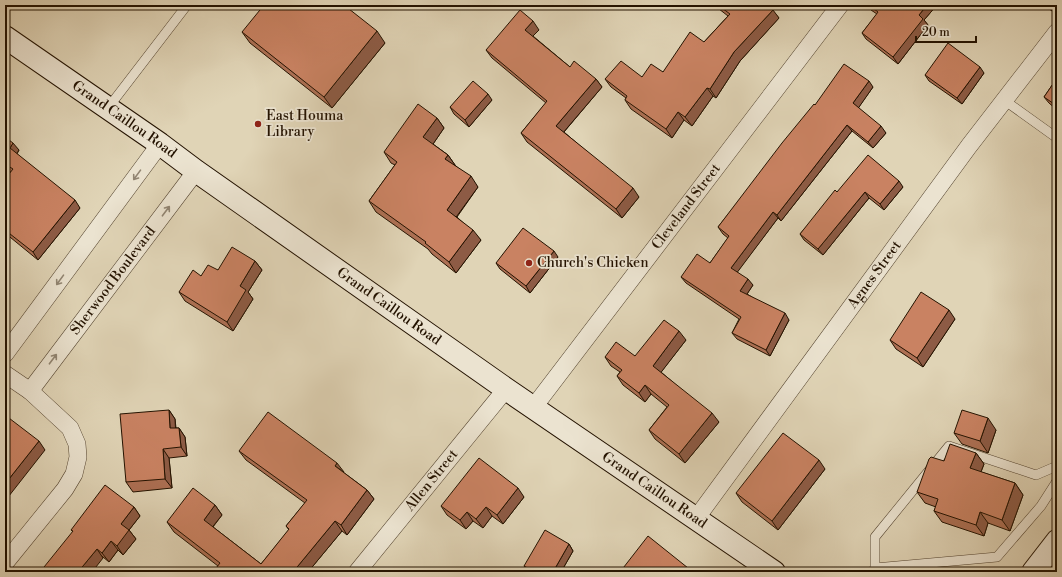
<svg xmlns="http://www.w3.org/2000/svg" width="1062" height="577" font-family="'Libre Bodoni',serif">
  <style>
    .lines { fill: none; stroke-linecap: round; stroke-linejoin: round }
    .lane-casing { stroke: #52422e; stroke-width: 10 }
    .street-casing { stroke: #52422e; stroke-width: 18 }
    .secondary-casing { stroke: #231200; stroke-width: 24 }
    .lane { stroke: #ebe3d0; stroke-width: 9 }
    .street { stroke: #ebe3d0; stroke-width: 17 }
    .secondary { stroke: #ebe3d0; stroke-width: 22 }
    .wall { fill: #ad7054; stroke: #231200 }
    .shaded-wall { fill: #8d5b45; stroke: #231200 }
    .building { fill: #c98262; stroke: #231200 }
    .oneway { stroke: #918572 }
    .poi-dot { fill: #8f2418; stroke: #ebe3d0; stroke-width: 1.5 }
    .labels { text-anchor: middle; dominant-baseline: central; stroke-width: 3.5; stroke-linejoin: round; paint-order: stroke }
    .poi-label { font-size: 14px; fill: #231200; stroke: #ebe3d0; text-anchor: start }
    .street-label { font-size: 14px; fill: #231200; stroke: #ebe3d0 }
  </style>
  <rect width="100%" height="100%" fill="#e0d4b6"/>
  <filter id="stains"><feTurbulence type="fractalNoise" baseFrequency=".005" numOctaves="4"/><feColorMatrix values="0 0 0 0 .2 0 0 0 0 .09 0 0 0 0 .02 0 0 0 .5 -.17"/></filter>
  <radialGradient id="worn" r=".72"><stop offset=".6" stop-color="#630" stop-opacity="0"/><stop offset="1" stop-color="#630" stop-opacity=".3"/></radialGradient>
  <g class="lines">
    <g class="lane-casing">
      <path id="lane" d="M1004,100L1057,138
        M108,108L187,5
        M875,568L997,557L1041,506L1057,481
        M872,572L875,568V537L949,446L1036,475L1057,466"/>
    </g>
    <g class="street-casing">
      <g id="street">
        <path d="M5,354L160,144"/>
        <path d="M5,374L30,391L70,428L77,444L78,457L74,474L65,489L5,563"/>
        <path id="s1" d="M30,391L196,171"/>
        <path id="s2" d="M533,408L840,5"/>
        <path id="s3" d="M695,520L969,146L1057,32"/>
        <path id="s4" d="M357,572L506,389"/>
      </g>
    </g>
    <g class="secondary-casing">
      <g id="secondary">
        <path id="s5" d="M5,37L160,144L196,171L506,389L774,572"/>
        <path d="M1033,572L1057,541"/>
      </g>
    </g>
    <use href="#lane" class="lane"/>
    <use href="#street" class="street"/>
    <use href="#secondary" class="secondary"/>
  </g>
  <path class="wall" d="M714,5H768L779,18L740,61L716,98L713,96L692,126L684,120L672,138L631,109L625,100L626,98L611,87L605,79L642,77L663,72L704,42L728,16Z
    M868,5H937L924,20L928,25L898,64L866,39L862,33L877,14L871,10Z
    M1044,5H1057L1052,11Z
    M539,30L533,36L570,67L596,79L602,87L564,132L639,197L622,218L527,142L521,133L546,103L492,58L486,50Z
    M242,32L385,43L332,108L250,43Z
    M984,73L962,104L929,81L925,75Z
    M1057,78V110L1049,103L1044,97Z
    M873,87L858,108L886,133L873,148L852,131L781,221L778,218L737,272L753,285L747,294L789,320L770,356L737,339L732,333L739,319L686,283L681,277L710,263L728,238L723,234L718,227L815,105Z
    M492,100L469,127L454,114L450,107Z
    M437,118L444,128L433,144L448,155L455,165L478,187L457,217L481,240L456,273L432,254L428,249L376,212L369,201L395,165L391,163L384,152Z
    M5,137L19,150L17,154L80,208L38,260L5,233V179L11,172L5,169Z
    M903,187L884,210L869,198L823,255L804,240L800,234L837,192Z
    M558,257L530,293L500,269L496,263Z
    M255,261L262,270L248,292L253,299L233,331L185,301L179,292L201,276L218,270Z
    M955,319L923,367L896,349L890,340Z
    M686,340L661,372L719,422L685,463L655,439L649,430L667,407L651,394L645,402L623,385L617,376L620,372L611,366L605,357L635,356Z
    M169,410L175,419L176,428H179L185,437L187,456L169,458L172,488L133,492L126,482Z
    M996,430L988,453L962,444L954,433Z
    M239,451L343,472L367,490L374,499L347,535L342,531L308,572L218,566L174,532L167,522L215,505L222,515L213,527L261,564L289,530L286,526L305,503L246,460Z
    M976,453L984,464L981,472L1015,483L1023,495L1010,531L988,523L984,536L942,522L934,511L936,507L925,503L917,492L944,461Z
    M825,469L778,530L742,502L736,493Z
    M524,497L503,524L492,516L483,528L473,521L466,529L447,515L441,506Z
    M134,507L140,516L129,530L136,539L123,555L118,550L109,562L73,532L71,530Z
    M569,544L573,551L561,572H528L524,566Z"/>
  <path class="shaded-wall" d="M927,5H937L924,20L928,25L898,64L893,57L919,15Z
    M1048,5H1057L1052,11Z
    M773,10L779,18L740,61L716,98L710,89L734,52Z
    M533,21L539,30L531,38L525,30Z
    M377,31L385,43L332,108L324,97Z
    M980,67L984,73L962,104L957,98Z
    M596,79L602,87L562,134L556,126Z
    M869,81L873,87L857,110L853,103Z
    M707,88L713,96L692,126L685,117Z
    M488,94L492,100L469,127L465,120Z
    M678,112L684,120L672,138L666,129Z
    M437,118L444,128L431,147L423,137Z
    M847,125L852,131L781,221L777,215Z
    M881,126L886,133L873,148L868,142Z
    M13,143L19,150L15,156L10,148Z
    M448,155L455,165L452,169L445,159Z
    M471,176L478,187L454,220L447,210Z
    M899,181L903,187L884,210L880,204Z
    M633,188L639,197L622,218L616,209Z
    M865,192L869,198L823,255L818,249Z
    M75,200L80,208L38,260L33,252Z
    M773,212L778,218L736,274L731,268Z
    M473,230L481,240L456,273L449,262Z
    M554,251L558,257L530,293L526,286Z
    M255,261L262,270L248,292L253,299L233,331L227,322L240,286Z
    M748,279L753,285L745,297L740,291Z
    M949,310L955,319L923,367L917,358Z
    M785,313L789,320L770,356L766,350Z
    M679,331L686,340L659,375L653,366Z
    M645,385L651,394L645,402L639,393Z
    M169,410L175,419L176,438L170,428Z
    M712,413L719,422L685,463L679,454Z
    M988,418L996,430L988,453L980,441Z
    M179,428L185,437L187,456L181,447Z
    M39,441L45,450L5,501V484Z
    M163,449L169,458L172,488L165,479Z
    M976,453L984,464L978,479L970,468Z
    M819,460L825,469L778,530L772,521Z
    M337,463L344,472L335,466Z
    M1015,483L1023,495L1010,531L1002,520Z
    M518,488L524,497L503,524L497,515Z
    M367,490L374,499L347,535L341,525Z
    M215,505L222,515L210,530L204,520Z
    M134,507L140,516L129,530L136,539L123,555L117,546L121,524Z
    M486,507L492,516L483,528L476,519Z
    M467,512L473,521L466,529L460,520Z
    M980,512L988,523L984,536L976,525Z
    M335,521L342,531L308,572H293Z
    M111,541L118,550L109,562L102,553Z
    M569,544L573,551L561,572H553Z
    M97,549L103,558L92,572H78Z"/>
  <path class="building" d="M264,5H344L377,31L324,97L242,32Z
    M718,5H768L773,10L734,52L710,89L707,88L685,117L678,112L666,129L625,100L627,96L605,79L621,61L642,77L651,64L663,72L690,32L704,42L730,14Z
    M869,5H927L919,15L923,19L893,57L862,33L878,12Z
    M520,10L533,21L525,30L570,67L574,61L596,79L556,126L633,188L616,209L521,133L547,101L486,50Z
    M948,43L980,67L957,98L925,75Z
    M844,64L869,81L853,103L881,126L868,142L847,125L777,215L773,212L731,268L748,279L740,291L785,313L766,350L732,333L741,317L681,277L697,254L710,263L729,236L718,227L782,143L814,104L815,105Z
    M1057,78V106L1044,97Z
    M473,81L488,94L465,120L450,107Z
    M418,104L437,118L423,137L448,155L445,159L471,176L447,210L473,230L449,262L425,243L426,242L369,201L397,162L384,152Z
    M5,137L13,143L10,148L75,200L33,252L5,230V179L13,169L5,164Z
    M868,155L899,181L880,204L865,192L818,249L800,234L835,190L837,192Z
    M523,228L554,251L526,286L496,263Z
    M232,247L255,261L240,286L246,290L227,322L179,292L193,270L201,276L208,265L218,270Z
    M921,292L949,310L917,358L890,340Z
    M664,320L679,331L653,366L712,413L679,454L649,430L669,405L645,385L639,393L617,376L622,370L605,357L616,342L635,356Z
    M169,410L170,428H179L181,447L163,449L165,479L126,482L120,414Z
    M962,410L988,418L980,441L954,433Z
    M268,412L337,463L335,466L367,490L341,525L335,521L293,572H213L220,563L167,522L193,488L215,505L204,520L261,564L289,529L286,526L307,500L239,451Z
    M5,415L39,441L5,484Z
    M783,433L819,460L772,521L736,493Z
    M950,444L976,453L970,468L1015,483L1002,520L980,512L976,525L934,511L938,499L917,492L929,459L931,457L944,461Z
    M479,458L518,488L497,515L486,507L476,519L467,512L460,520L441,506Z
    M105,485L134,507L121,524L129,530L117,546L111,541L102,553L97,549L78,572H40L73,531L71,530Z
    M545,530L569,544L553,572H535L524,566Z
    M648,536L693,572H620Z"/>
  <defs><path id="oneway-shaft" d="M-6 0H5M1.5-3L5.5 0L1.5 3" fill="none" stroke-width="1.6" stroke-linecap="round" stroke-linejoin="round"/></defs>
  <g class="oneway">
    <use href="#oneway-shaft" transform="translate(137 175) rotate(126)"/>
    <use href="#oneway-shaft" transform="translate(166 211) rotate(-53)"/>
    <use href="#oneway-shaft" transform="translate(60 280) rotate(126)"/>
    <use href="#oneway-shaft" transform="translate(53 359) rotate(-53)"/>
  </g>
  <g class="poi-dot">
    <circle cx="258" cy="124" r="4"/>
    <circle cx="529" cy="263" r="4"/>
  </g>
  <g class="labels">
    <g class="poi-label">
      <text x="266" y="116">East Houma<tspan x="266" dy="16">Library</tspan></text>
      <text x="537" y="263">Church's Chicken</text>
    </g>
    <g class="street-label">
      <text stroke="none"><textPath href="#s5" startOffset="145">Grand Caillou Road</textPath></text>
      <text stroke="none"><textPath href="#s2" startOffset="253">Cleveland Street</textPath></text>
      <text stroke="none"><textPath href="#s3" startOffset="304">Agnes Street</textPath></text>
      <text stroke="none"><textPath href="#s1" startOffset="138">Sherwood Boulevard</textPath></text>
      <text stroke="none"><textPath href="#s5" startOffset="469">Grand Caillou Road</textPath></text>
      <text stroke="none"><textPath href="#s4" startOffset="118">Allen Street</textPath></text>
      <text stroke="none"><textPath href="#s5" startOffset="792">Grand Caillou Road</textPath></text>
    </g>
  </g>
  <rect width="1062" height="577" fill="none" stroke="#e0d4b6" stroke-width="20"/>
  <rect x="6" y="6" width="1050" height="565" fill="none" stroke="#231200" stroke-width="2"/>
  <rect x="10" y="10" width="1042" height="557" fill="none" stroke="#231200"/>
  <path d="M916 36v6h60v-6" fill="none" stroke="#231200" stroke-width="2"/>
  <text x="922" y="36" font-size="12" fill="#231200" stroke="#ebe3d0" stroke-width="3" paint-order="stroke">20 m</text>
  <rect width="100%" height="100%" filter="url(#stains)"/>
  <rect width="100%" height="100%" fill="url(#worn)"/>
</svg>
